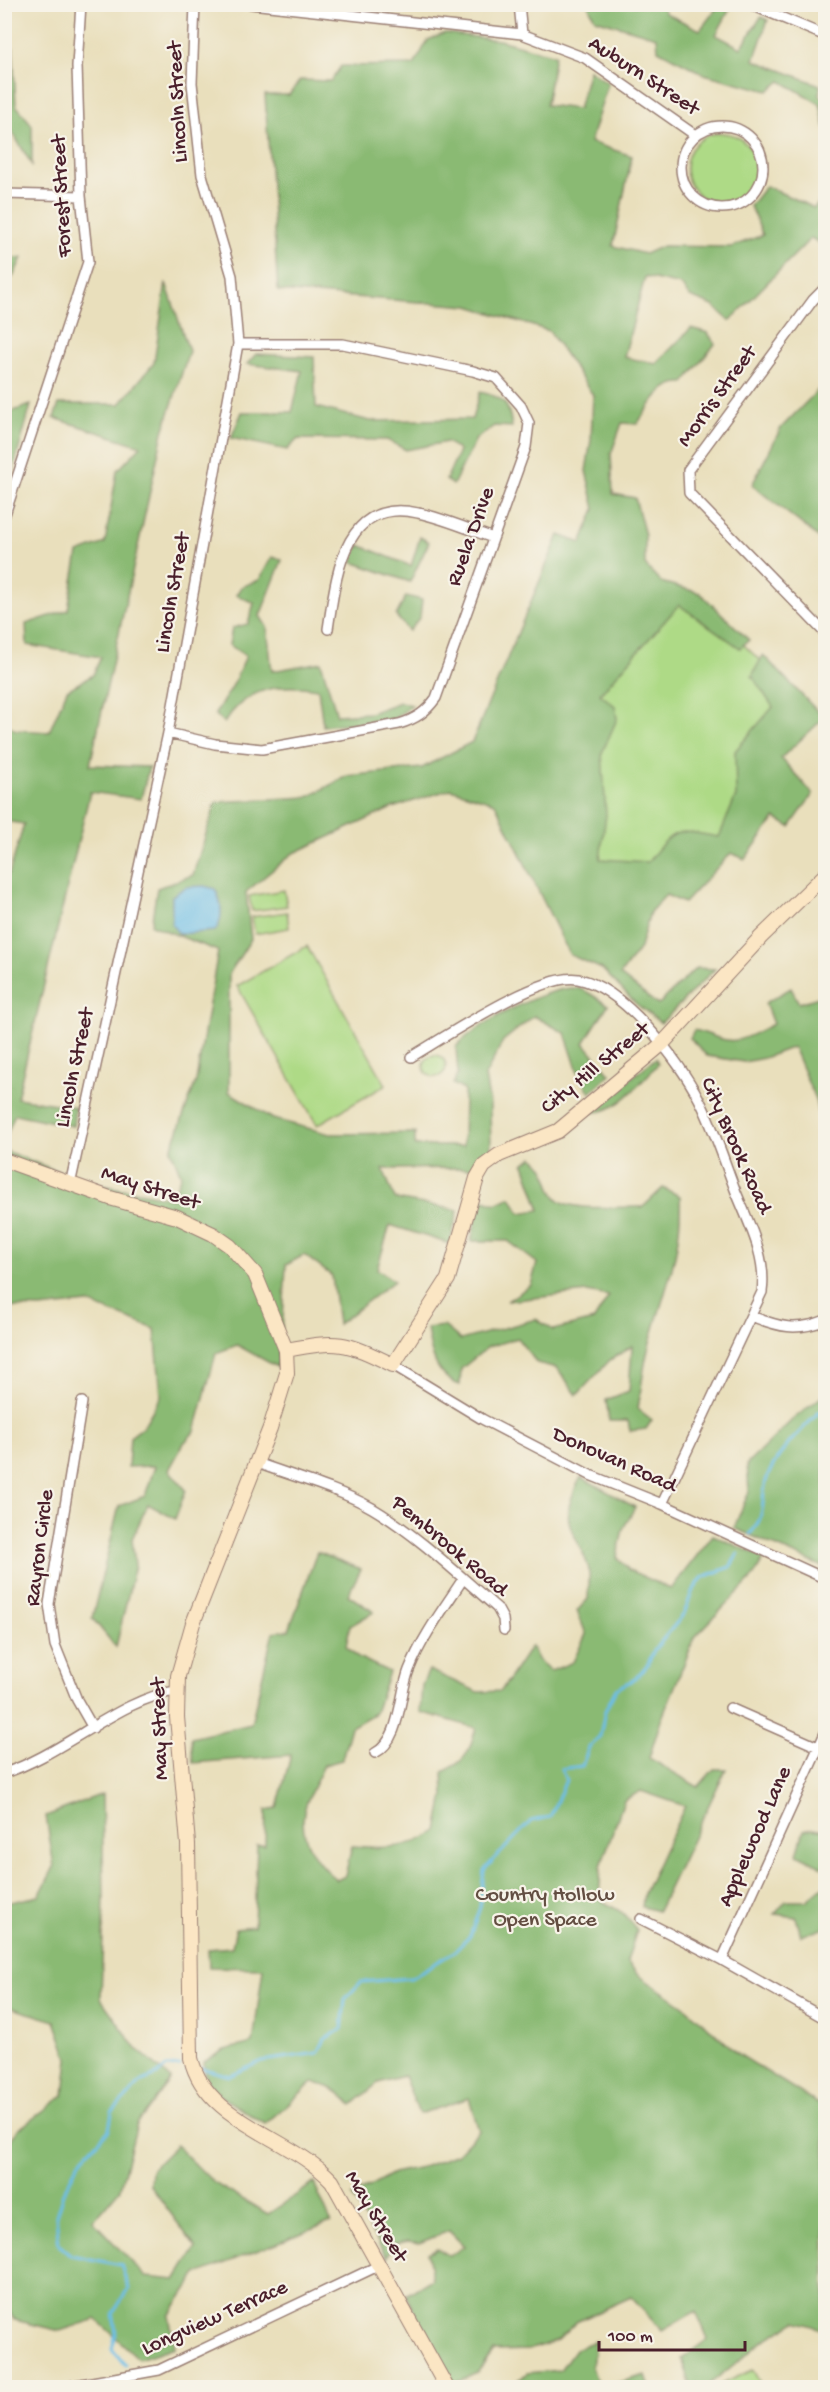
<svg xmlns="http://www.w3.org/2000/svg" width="830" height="2392" font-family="'Gochi Hand',sans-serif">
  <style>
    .green { fill: #aeda86; stroke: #7c7c58; stroke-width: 1.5 }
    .forest { fill: #8aba73; stroke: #6a6c4f; stroke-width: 1.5 }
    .water { fill: #6cbee7; stroke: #5b6e89; stroke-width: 1.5 }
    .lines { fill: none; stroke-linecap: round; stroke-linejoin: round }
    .stream { stroke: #6cbee7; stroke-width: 3 }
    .street-casing { stroke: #9a7f74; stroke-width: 12 }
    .secondary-casing { stroke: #9a7f74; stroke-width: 16 }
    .street { stroke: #fff; stroke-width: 9 }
    .secondary { stroke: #fbe6c4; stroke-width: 14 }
    .labels { text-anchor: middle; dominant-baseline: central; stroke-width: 4.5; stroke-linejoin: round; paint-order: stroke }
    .street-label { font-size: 22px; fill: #4a1f2b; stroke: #f7f3e8 }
    .park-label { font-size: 22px; fill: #634e42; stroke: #f7f3e8 }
  </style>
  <rect width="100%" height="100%" fill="#f7f3e8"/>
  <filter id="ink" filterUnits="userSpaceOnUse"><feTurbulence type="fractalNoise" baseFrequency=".0167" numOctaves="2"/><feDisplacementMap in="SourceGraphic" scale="12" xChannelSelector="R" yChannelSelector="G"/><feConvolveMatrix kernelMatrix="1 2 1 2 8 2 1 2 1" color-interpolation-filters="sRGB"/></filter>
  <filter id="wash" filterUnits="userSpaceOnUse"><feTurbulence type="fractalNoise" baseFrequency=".008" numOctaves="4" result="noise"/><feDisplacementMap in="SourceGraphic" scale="24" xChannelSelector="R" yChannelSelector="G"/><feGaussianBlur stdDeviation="1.35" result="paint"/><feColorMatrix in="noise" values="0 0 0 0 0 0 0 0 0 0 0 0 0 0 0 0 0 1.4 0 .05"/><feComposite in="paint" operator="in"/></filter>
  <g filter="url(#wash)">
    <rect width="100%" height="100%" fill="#e9dfbc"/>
    <path class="green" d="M686 168a35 35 0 1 1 70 0a35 35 0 1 1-70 0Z
      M675,598L701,604L793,692L729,841L645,872L602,869L597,834L600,695Z
      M284,890L287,906L252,911L249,896Z
      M287,912L289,928L255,934L252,917Z
      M307,946L386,1085L317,1125L237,986Z
      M424 1066a11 11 0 1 1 22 0a11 11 0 1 1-22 0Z
      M753,2370L762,2387H715Z"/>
    <path class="forest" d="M588,5H663L665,13L700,30L719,5L731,7L716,35L741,48L761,17L768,20L754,60L820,85V96L825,98V128L820,104L781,81L768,91L704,74L658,50L657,37L595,19Z
      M445,33L499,40L555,55L546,105L578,109L589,70L608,83L590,142L632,156L613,246L645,254L663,246L731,247L763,235L750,206L766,186L814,208L825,196V246L811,238L730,321L713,306L690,297L681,285L645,277L624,357L656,364L691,328L708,333L715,344L684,383C661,381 649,408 637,424L622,423L611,454L613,494L635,498L645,535V565L661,582L700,593L749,640L740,648L679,605L600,694L615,706L617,719L602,753L606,815L600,859L648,862C676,825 677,830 719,837L736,796L735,751L773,707L752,676L763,655L824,718L781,758L813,794L790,827L775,818L745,859L731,853L684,903L666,895L650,912L640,948L620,975L658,1005L696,968L715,969L661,1023L635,1003L602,969L570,955L495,803L451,789L392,808L292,854L246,892L251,939L229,974V1092L273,1119L330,1134L415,1133V1146H463L464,1090L453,1084L458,1074L456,1047C472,1026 547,987 575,988C585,988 599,1000 608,1005L584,1043L610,1074L590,1093L578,1072L565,1033L534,1016L503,1041L485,1076L490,1105L491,1152L474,1168L383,1169L395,1199L458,1210L450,1244L390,1225L377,1269L394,1281L338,1324L332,1276L304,1255L286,1265L283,1319L277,1367L237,1345L216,1353L195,1431L184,1443L169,1470L186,1490L175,1519L148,1504L132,1539L135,1565L116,1647L92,1618L119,1506L145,1496L155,1466L128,1467L130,1437L143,1427L161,1396L155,1329L88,1303L40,1308L5,1307L4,1150L85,1182L172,1198L181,1175L171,1150L196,1081L218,951L151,925L157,888L193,875L216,802L308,797L347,776L422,768L472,742L559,535L581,543L595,509L586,471L591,440L593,395L549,331L469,306L278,291L265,95H289L300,80L331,81L341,66L414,65L428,40Z
      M13,48L16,105L32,125V165L5,120V50Z
      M5,258H22L13,277L5,280Z
      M166,283L189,351L163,432L90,765L149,767L141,799L90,792L17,1098L75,1107L73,1126L15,1114L5,1139V873L9,874L24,824L5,821V723L16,730L49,732L67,690L93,675L101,657L27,645L26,624L68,610L78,553L105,543L117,471L141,446L54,418L59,404H120L154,363Z
      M256,354L314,357L316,407L370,421L472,419L480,392C504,397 509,403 512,427L494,426L476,439L453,485L446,480L459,451L447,442L406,450L387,440L298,439L287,450L231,438L242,412H292L302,371L247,364Z
      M825,383L826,538L822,540L752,485L781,428Z
      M31,405L6,496L4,414Z
      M420,537L429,542L410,582L352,562L359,545L411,566Z
      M272,557L282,560L260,616L267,627L272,671L321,662L337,715L370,713L400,702L412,705L394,719L323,726L318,689C278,683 247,687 224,723L215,714L232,687L246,656L229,645L232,628L248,624L254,603L236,595L241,587L259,580Z
      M406,596L422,600L420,617L409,631L396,616Z
      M791,988L799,1003L825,995V1121L820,1122L815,1099L793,1047L764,1058L744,1062L707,1056L690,1038L694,1030C706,1032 716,1039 727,1040C741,1043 761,1030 773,1024L765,1003Z
      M656,1058L658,1064C642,1081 616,1116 589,1112Z
      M533,1157C550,1169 545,1181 556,1197C568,1213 622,1206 643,1207L663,1188L680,1196C683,1257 661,1297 647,1354C643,1371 641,1390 638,1409L652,1420L646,1429L630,1431L628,1421H609L606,1400L629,1391L632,1346L610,1360L577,1395L557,1368L537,1363L517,1338L488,1347L461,1369L460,1385C435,1377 430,1351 427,1328L444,1326L461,1340L536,1319L553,1330L594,1320L609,1296L587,1292L507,1301L531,1285L537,1263L508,1241H471L481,1199L496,1204L511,1197L520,1213L540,1210L524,1164Z
      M825,1394V1568L734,1528L749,1491L747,1464L792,1420Z
      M581,1477L635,1507L623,1529L617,1557L629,1570L671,1589L713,1535L764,1558L754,1576L695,1637L660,1723L649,1758L698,1787L714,1769H726L658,1911L642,1907L644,1893L685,1806L641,1791L624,1800L601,1866L599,1899L623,1913L637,1930L627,1961L637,1974L685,2007L740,2055L825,2108V2330L796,2321L763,2341L706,2387H685L690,2384L682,2358L708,2339L696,2311L662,2331L631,2297L576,2322L558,2340L529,2350L494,2351L477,2373L454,2384L406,2295L432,2279L428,2253L437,2248L450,2256L464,2246L449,2231L419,2243L408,2241L393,2244L387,2258L352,2196L393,2173L426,2166L457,2154L479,2131L469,2098L419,2114L404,2076L378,2083L352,2105C340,2091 329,2085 312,2083L265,2124L220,2096L206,2081L204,2062L224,2050L253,2043L263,1968L209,1967L208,1949L232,1947L236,1928L254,1926L257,1845H265L266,1810L277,1808L291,1755L193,1763L191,1738L251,1724L273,1632L289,1630L317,1552L361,1569L348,1595L374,1612L350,1626L346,1646L358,1657L389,1672L375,1713L351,1727L342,1760L324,1765C318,1779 307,1797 304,1812C299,1839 317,1865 337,1880L345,1876L352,1846C384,1849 410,1849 437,1831L444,1796L443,1772C467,1761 469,1752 476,1728L420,1712L422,1685L429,1670L478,1692L501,1691L531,1646L539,1661L551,1671L573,1662L586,1634L577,1611L588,1599C588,1589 591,1575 588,1566C573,1524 556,1524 581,1477Z
      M102,1794L104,1899L101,1999L136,2048L171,2079L137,2124L120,2189L93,2221L146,2277L176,2280L196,2248L150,2185L151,2170L176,2145L214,2183L268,2214L314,2183L331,2222L197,2274L169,2316L175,2347L139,2359L96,2319L60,2331L15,2320L5,2301V2146L19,2129L64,2095L68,2058L55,2021L5,2006V1903L39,1896L54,1867L46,1816Z
      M813,1828L825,1830V1868L797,1854L804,1830Z
      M825,1885V1927L801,1936L796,1917L775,1914L786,1901H806Z
      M595,2341L592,2367L599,2387H519V2380L527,2373L560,2370L575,2349Z
      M646,2375L650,2387H602Z"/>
    <path class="water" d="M204,886L215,889C222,901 224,920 215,931L179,934L172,925V896L186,887Z"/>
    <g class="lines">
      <path class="stream" d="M750,1534C769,1512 759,1501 767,1478C777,1452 800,1432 819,1412L826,1410
        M201,2068L230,2076L262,2061L318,2053L325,2039L342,2029L345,1999L361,1982L411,1978L454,1952L470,1936L480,1907L484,1870L531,1821L550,1817L566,1780L561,1769L582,1766L589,1747L600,1736L605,1711L616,1689L635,1679L648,1664L654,1650L684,1614L692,1592L703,1577L730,1567L738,1554
        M125,2365L112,2349L116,2333L113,2313L129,2289L121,2265L71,2255L59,2245L56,2216L63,2193L79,2162L109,2130L112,2112L142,2081L157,2075L166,2067L180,2066"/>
    </g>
  </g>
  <g filter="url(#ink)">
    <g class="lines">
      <g class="street-casing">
        <path id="street" d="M251,4L522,34L585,58L695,135
          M519,4L522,34
          M749,4L826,36
          M681 167a41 41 0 1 1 82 0a41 41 0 1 1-82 0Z
          M4,194L81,196
          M826,287L813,300L688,470L689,493L826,634
          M4,517L88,262L81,196L77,66L81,4
          M328,629C336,577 343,496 418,513C443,518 468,529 493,538
          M168,733L215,744L262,749L399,724C416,719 426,712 436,698L526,447L529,423L521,406L496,378L473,371L343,344H238
          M411,1057C445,1037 542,972 578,979C623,987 679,1060 699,1099C714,1128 724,1161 736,1192C749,1224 767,1257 762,1292L662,1504
          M70,1185L168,733L238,344L232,276L202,175L192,83L195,4
          M751,1316C779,1327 796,1332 826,1320
          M393,1365L482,1419L590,1475L662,1504L826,1579
          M82,1402L49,1604L55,1645L77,1700L93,1728
          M257,1463C295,1477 337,1488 372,1508C416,1534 459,1575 497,1608L503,1619L504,1630
          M730,1708L818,1747
          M375,1753C401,1740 399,1695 409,1670C422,1637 444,1608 463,1579
          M4,1773C62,1755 121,1698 176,1691
          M641,1919L722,1960L826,2019
          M722,1960L826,1731
          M59,2388L159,2370L380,2265"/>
      </g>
      <g class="secondary-casing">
        <path id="secondary" d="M4,1160L110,1198L177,1217L213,1234L230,1246L255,1274L286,1350L287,1373L270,1428L193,1623L178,1676L177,1717L188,1844L191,2058C205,2122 290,2136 332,2181L447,2388
          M286,1350C339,1340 344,1341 393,1365L448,1279L477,1178L484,1166L499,1155L558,1131L662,1044L761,937L826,874"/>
      </g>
      <use href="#street" class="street"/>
      <use href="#secondary" class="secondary"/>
    </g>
  </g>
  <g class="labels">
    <g class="street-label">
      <text transform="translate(643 77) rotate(33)">Auburn Street</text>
      <text transform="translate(179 102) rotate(-93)">Lincoln Street</text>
      <text transform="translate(63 196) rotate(-93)">Forest Street</text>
      <text transform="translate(718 397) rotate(-54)">Morris Street</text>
      <text transform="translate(472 537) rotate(-70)">Ruela Drive</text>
      <text transform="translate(174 593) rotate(-80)">Lincoln Street</text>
      <text transform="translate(76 1068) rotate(-78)">Lincoln Street</text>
      <text transform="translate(596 1069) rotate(-39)">City Hill Street</text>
      <text transform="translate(735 1146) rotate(66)">City Brook Road</text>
      <text transform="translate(150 1189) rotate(18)">May Street</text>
      <text transform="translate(614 1461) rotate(24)">Donovan Road</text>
      <text transform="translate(449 1547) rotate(40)">Pembrook Road</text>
      <text transform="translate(41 1548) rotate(-83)">Rayron Circle</text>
      <text transform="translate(161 1729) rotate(-92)">May Street</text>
      <text transform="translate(756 1837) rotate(-66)">Applewood Lane</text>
      <text transform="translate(375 2217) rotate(59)">May Street</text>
      <text transform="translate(215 2319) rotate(-24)">Longview Terrace</text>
    </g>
    <g class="park-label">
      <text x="545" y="1896">Country Hollow<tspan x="545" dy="25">Open Space</tspan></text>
    </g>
  </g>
  <rect width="830" height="2392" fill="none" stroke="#f7f3e8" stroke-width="24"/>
  <path d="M599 2341v9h146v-9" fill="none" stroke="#4a1f2b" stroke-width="3"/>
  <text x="608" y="2341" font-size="18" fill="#4a1f2b" stroke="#f7f3e8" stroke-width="4.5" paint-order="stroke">100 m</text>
</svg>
